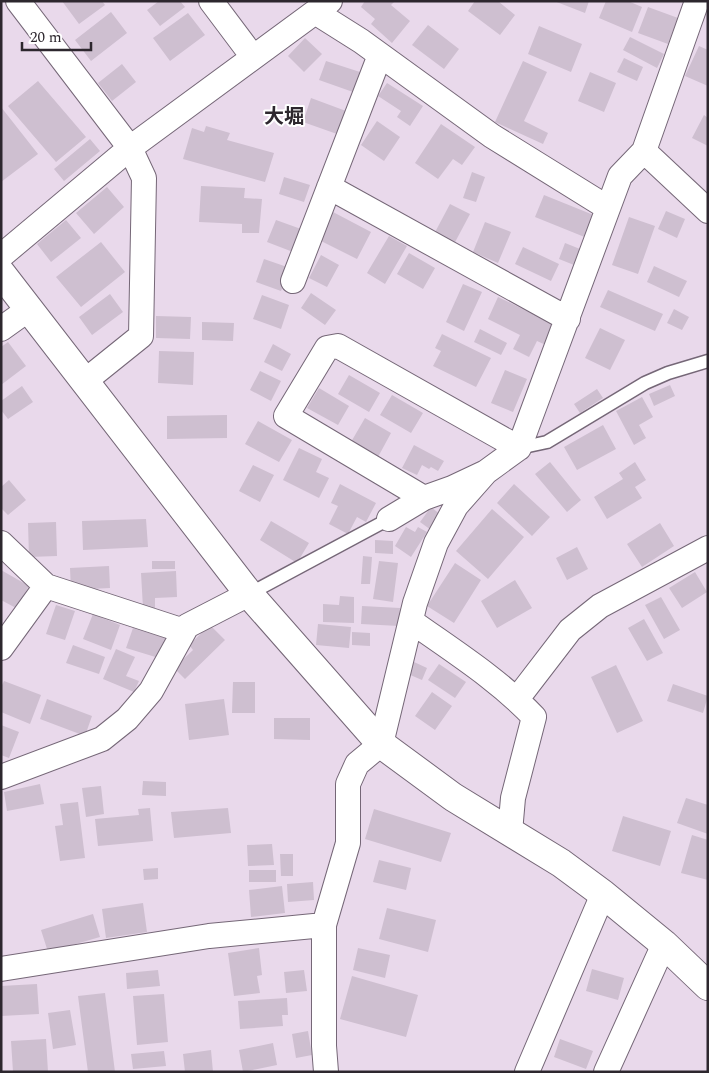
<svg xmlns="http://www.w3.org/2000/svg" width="709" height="1073" font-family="Spectral,'Noto Sans JP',serif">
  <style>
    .building { fill: #cebfd0 }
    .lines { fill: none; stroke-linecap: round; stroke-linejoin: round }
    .service-casing { stroke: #756777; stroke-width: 15 }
    .minor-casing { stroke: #756777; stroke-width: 26 }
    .tertiary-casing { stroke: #756777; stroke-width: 30 }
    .service { stroke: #fff; stroke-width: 12 }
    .minor { stroke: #fff; stroke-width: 24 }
    .tertiary { stroke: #fff; stroke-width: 28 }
    .labels { text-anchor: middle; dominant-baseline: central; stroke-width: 4; stroke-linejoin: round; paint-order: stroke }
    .neighbourhood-label { font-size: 20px; font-weight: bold; fill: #2d272e; stroke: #fff }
  </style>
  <rect width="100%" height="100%" fill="#e9d9eb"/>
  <path class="building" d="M62,1H102L105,5L79,24Z
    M159,1H180L185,7L160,26L147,10Z
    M365,1H395L391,5L410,21L392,43L371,24L375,19L361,7Z
    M475,1H498L515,15L500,35L468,11Z
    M554,1H589L585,13Z
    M606,1H628L642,7L632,32L599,18Z
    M648,7L678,18L668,44L638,33Z
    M111,12L127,33L91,61L75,40Z
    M188,13L205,35L170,61L153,38Z
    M428,25L459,49L444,69L412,45Z
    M539,26L582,44L571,72L528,54Z
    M630,37L664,54L657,68L623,50Z
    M305,38L322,54L304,72L288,56Z
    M699,46L708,50V86L685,76Z
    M624,58L643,67L637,81L617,72Z
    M326,61L360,72L353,92L319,80Z
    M523,61L547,72L524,121L548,133L543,144L495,122Z
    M122,64L136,82L112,101L98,83Z
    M590,72L616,83L604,112L578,101Z
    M38,81L86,137L56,162L8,106Z
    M387,83L423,106L410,126L397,117L401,111L378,96Z
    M311,98L346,111L337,134L303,122Z
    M1,107L38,154L1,182Z
    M704,115L708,118V146L692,138Z
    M377,121L400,137L384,161L361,145Z
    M441,124L475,147L462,165L453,159L438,179L415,163Z
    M206,126L230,133L227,140L274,153L265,182L183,159L192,128L204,132Z
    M90,139L100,151L64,181L54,169Z
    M472,172L485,177L476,202L463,198Z
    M284,177L310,185L304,202L279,194Z
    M201,186L245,188L244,198L262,199L259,233H242V224L199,222Z
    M107,187L124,207L94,234L76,213Z
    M544,195L596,216L587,238L535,217Z
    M450,204L470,214L453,246L433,236Z
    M666,211L685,219L677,238L658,229Z
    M333,212L371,232L357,259L319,240Z
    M629,217L655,226L638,274L612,265Z
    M66,220L81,238L51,262L37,244Z
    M276,220L301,229L293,252L267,242Z
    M485,222L511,232L498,263L473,252Z
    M389,236L407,246L385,284L367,273Z
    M101,242L125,272L81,307L56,277Z
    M565,243L585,251L579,267L559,259Z
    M523,247L559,264L551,281L515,264Z
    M409,253L435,268L423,289L397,274Z
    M321,255L339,265L327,287L309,278Z
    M264,259L290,268L281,291L256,282Z
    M654,266L687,281L679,297L647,282Z
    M463,284L482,292L464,331L446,322Z
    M608,290L663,314L655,331L600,307Z
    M311,293L336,310L325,325L301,308Z
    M110,294L123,312L92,335L79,317Z
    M262,295L289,305L281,329L253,319Z
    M498,297L558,326L548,346L537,341L529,357L513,349L520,335L488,319Z
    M674,309L689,317L682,330L667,323Z
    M156,316L191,317L190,339L156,338Z
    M202,322L234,323L233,341L202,340Z
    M600,328L625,340L610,370L585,358Z
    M480,329L507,343L501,355L474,342Z
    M442,334L491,358L476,387L433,366L441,351L435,348Z
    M8,342L26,366L1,385V347Z
    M273,344L291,354L282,371L264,362Z
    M159,351L194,352L193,385L158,383Z
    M505,370L527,379L513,412L491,403Z
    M260,371L281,381L271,401L250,390Z
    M349,375L380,393L369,412L338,394Z
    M670,385L675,396L654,406L649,394Z
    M22,386L33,402L8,419L1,410V401Z
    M319,388L349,406L338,425L307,408Z
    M597,389L603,398L580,413L574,404Z
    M392,395L423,413L411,433L380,415Z
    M642,397L653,417L639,425L646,438L634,445L616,411Z
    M227,415V438L167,439V416Z
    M365,418L391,433L378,457L351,442Z
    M258,421L292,440L279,462L245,444Z
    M603,425L616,449L577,470L564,447Z
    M414,445L444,461L438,471L431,467L429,469L422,465L417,475L402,468Z
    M299,448L322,459L316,472L329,478L319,498L283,480Z
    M550,462L581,500L567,512L535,474Z
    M635,462L646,480L635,487L642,498L607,519L594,497L623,479L619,473Z
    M253,465L274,475L260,502L239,491Z
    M9,480L26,500L8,515L1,508V487Z
    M340,484L376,503L366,522L357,517L348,534L329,524L338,506L331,503Z
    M514,484L550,517L532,536L497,503Z
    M431,507L441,515L431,530L420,522Z
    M492,509L524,537L488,579L456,551Z
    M146,519L148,547L83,550L82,521Z
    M271,521L309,543L297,563L260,540Z
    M56,522L57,556L29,557L28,523Z
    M660,523L674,546L642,567L627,544Z
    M406,527L415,532L418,527L427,532L411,557L395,546Z
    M375,540L393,541V554L375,553Z
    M577,547L588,569L567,580L556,558Z
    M363,556L372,557L370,584H361Z
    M152,561H175V569H152Z
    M379,561L398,563L393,602L373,599Z
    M455,563L481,580L454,623L427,606Z
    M109,566L110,588L71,590L70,568Z
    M1,570L29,586L16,608L1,600Z
    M176,571L177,597L155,598V608H143L141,573Z
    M695,572L707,592L682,608L669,588Z
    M515,580L532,608L497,628L481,601Z
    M340,596L354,597V623L323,622V604L339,605Z
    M661,597L680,630L664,639L645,605Z
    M56,605L75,611L65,640L46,634Z
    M362,606L400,608L399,626L361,624Z
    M93,614L120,625L111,650L83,639Z
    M644,619L663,653L647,661L628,628Z
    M318,624L351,627L349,648L316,645Z
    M210,625L225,640L185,679L174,668L193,650L189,645Z
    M133,628L168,639L162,659L126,648Z
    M352,632L370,633V646L352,645Z
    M73,645L105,657L99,674L66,663Z
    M116,649L135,657L126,676L139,681L134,692L103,679Z
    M414,662L427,668L422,680L408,674Z
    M439,664L466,682L455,698L428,680Z
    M616,665L643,721L617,733L591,677Z
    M4,681L41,695L30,724L1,712V687Z
    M233,682H255V713H232Z
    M673,684L708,696L703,713L667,701Z
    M432,692L452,706L435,730L415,716Z
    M47,699L92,716L85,736L40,719Z
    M224,699L229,735L189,740L185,704Z
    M274,718H310V740L274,739Z
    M1,725L19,732L9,758L1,755Z
    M143,781L166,782V796L142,795Z
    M40,784L44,804L7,811L4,792Z
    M101,786L104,814L86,817L82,788Z
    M686,798L708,805V834L677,823Z
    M78,802L85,858L60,861L55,826L63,825L60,804Z
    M150,808L153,841L98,846L95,819L139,815L138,809Z
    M228,808L231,833L174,838L171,812Z
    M374,809L451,833L441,862L365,839Z
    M623,816L671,831L660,866L612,851Z
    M692,835L708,840V880L681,873Z
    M272,844L274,865L248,866L247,845Z
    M280,854H293V876H281Z
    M379,860L411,868L406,890L373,882Z
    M158,868V879L144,880L143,869Z
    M249,870H276V882H249Z
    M313,882L314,900L288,902L287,884Z
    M282,886L285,913L251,917L249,890Z
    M143,903L147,932L106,938L102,909Z
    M387,908L436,920L428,952L379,939Z
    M93,914L100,937L48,952L41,930Z
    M259,948L262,975L257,976L260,993L234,996L228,953Z
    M358,948L390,955L385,978L353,970Z
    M592,969L624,978L618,1000L586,991Z
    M158,970L160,986L127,989L126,973Z
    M304,970L307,991L286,993L284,972Z
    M352,976L418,995L406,1037L340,1019Z
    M37,984L39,1014L1,1016V986Z
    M105,993L115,1072H88L78,996Z
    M164,994L168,1042L137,1045L133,996Z
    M287,998L288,1015H282L283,1026L240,1029L238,1001Z
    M70,1010L76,1045L53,1049L48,1013Z
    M308,1031L312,1055L296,1058L292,1034Z
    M46,1039L48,1072H13L11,1041Z
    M560,1039L593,1051L586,1069L554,1057Z
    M273,1043L277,1065L243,1072L239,1050Z
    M211,1050L213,1072H185L183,1054Z
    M164,1051L166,1066L133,1069L131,1054Z"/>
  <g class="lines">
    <g class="service-casing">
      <path id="service" d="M519,448L547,442L645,383L668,373L708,361
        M249,594L389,519"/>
    </g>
    <g class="minor-casing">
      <path id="minor" d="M18,1L130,148L144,178L141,336L85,381
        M211,1L253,57
        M315,12L361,41L492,136L608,208
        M644,151L708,211
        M329,187L568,319
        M1,256L130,148L330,1
        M293,281L380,55
        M1,329L29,309
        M424,498L286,416L327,348L338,346L519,448
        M389,519L424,498L452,488L486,472L519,448L620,176L644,151L697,1
        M1,543L46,586L184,631
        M411,621C453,651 498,679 534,717L513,798L510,832
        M1,648L46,586
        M517,699L570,630L600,606L708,548
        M1,777L102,739L127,719L151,691L187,626L249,594
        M1,969L209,936L324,925
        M326,1072L324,1046V925L348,843V784L357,764L381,744L415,603L436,543L456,506L486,472
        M527,1072L603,894
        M606,1072L664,944"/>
    </g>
    <g class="tertiary-casing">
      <path id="tertiary" d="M1,273L249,594L381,744L453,797L561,863L603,894L664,944L708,986"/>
    </g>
    <use href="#service" class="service"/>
    <use href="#minor" class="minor"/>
    <use href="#tertiary" class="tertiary"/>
  </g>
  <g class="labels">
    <g class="neighbourhood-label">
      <text x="284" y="117">大堀</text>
    </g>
  </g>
  <rect width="709" height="1073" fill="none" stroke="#2d272e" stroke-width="5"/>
  <path d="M22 42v8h69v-8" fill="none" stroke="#2d272e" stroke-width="2.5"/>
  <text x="30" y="42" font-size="15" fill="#2d272e" stroke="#ffffff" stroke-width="4" paint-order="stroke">20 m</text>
</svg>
